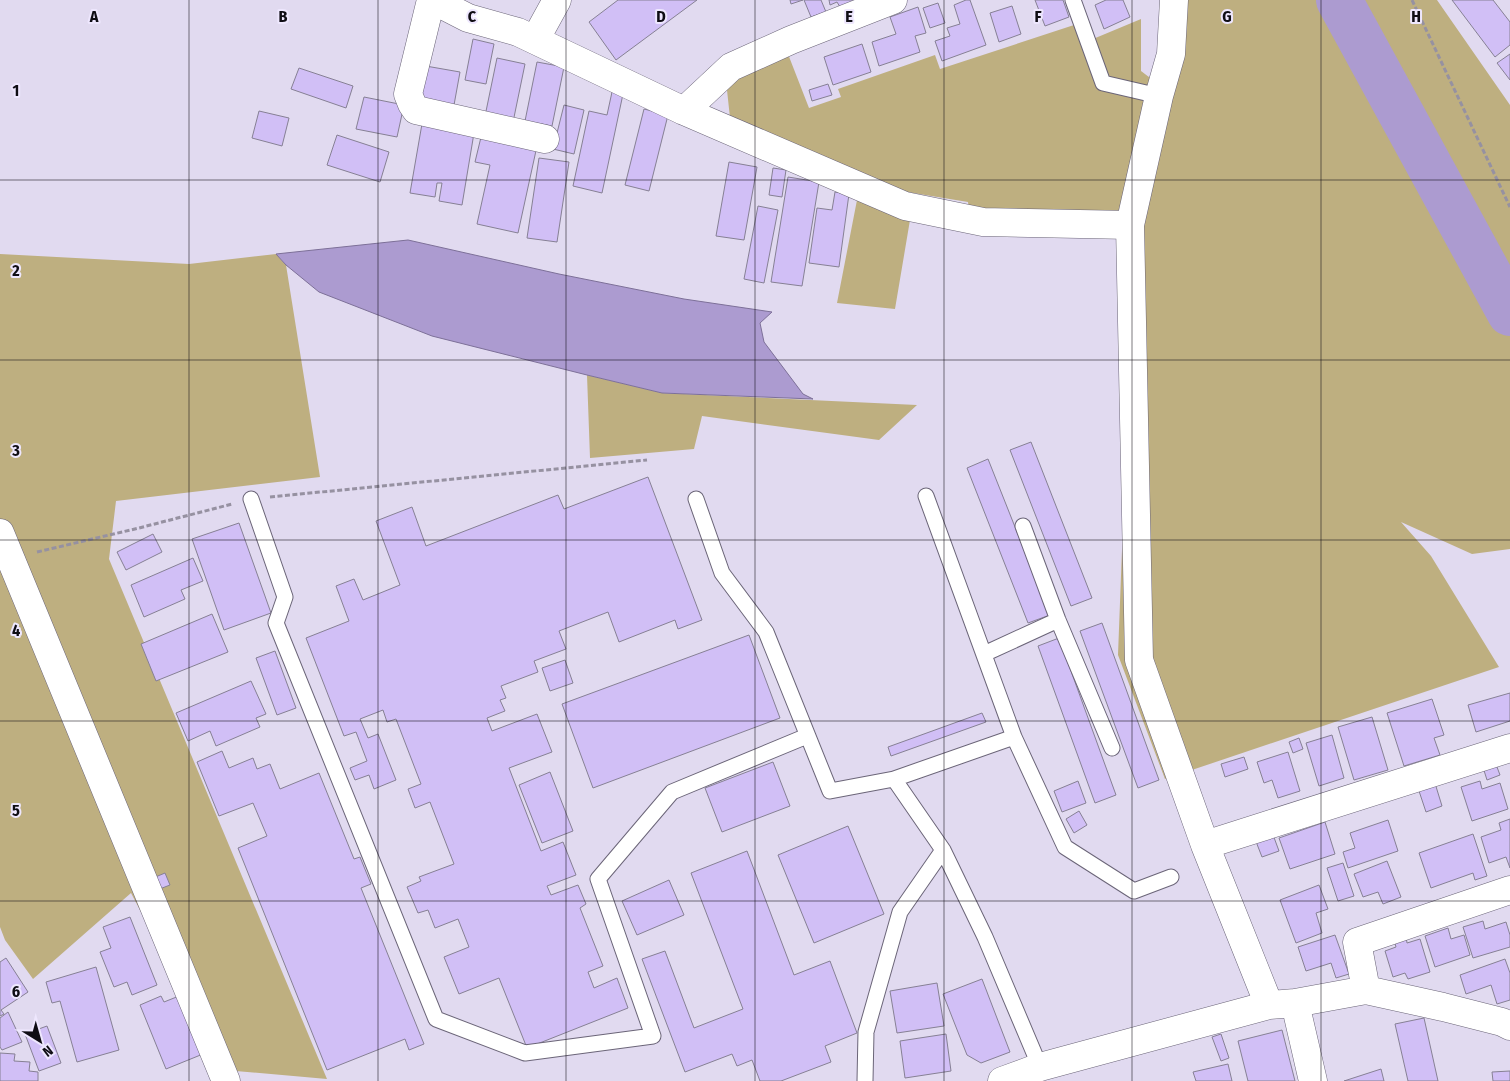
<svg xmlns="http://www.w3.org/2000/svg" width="1510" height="1081" font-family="'Fira Sans Condensed',sans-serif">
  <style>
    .green { fill: #beaf80 }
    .water { fill: #ac9bd0; stroke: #7d7098 }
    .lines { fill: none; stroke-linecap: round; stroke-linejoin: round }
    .river { stroke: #ac9bd0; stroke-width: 46 }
    .building { fill: #d1bff6; stroke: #868094 }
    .service-casing { stroke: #6b6578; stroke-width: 17 }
    .minor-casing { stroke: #6b6578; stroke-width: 29 }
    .path { stroke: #9691a1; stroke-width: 3; stroke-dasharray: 5 2.5; stroke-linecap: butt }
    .service { stroke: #fff; stroke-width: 15 }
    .minor { stroke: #fff; stroke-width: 28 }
    .grid { fill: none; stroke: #0f0d14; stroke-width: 1; stroke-opacity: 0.55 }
    .grid-label { font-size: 16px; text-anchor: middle; font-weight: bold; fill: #0f0d14; stroke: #eee7fe; stroke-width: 4; stroke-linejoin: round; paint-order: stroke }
  </style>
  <rect width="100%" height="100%" fill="#e1daf0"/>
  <path class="green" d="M1186,0H1329L1345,30L1331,0H1437L1510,105V549L1472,554L1401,522L1431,556L1499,667L1165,779L1118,655L1127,418L1121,233L971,229L968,202L901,191L730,118L727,90L734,78L788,54L809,108L841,97L838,89L935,55L940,69L1074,25L1081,44L1141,19V71L1170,93Z
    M857,200L910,220L895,309L837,303Z
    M0,254L189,264L276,254L286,265L320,477L116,501L109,559L327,1079L224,1070L131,893L33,979L5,940L0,927Z
    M587,375L662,393L917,405L879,440L702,416L694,449L590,458Z"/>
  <path class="water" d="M408,240L559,274L684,299L772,312L760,323L764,342L803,394L813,399L662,393L587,375L432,336L319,292L286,265L276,254Z"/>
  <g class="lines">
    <path class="river" d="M1339,0L1510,313"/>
  </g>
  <path class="building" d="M618,0H697L616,60L589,22Z
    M790,0H803L791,4Z
    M804,0H821L826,12L811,17Z
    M829,0H859L840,7L837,2L830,5Z
    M966,0H970L986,45L942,61L935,41L950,36L947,28L960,24L954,5Z
    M1035,0H1063L1069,17L1045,26Z
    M1106,0H1123L1130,17L1104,29L1095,5Z
    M1452,0H1493L1510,22V45L1495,57Z
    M938,3L945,23L930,28L923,8Z
    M1012,6L1021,34L999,42L990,13Z
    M918,7L926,33L915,36L920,52L879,66L872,42L896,34L890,17Z
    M473,39L494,44L486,84L465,80Z
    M862,44L871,72L833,85L824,57Z
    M1510,54V80L1497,63Z
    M497,58L525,64L512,127L484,121Z
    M537,62L564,67L552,126L525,121Z
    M420,65L460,72L454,105L414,97Z
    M299,68L353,86L346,108L291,89Z
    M828,84L832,95L812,101L809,90Z
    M612,92L623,94L602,193L573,186L589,111L607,115Z
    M364,97L404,105L397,137L356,129Z
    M564,105L584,110L574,154L553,149Z
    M644,109L668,115L649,191L625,185Z
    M259,111L289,118L282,146L252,138Z
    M423,118L475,127L462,205L439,201L442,183H437L435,197L410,193Z
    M482,133L537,146L518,233L477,224L490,165L475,162Z
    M337,135L389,152L380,182L327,165Z
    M539,158L569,162L557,242L527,238Z
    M729,162L757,167L744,240L716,236Z
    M773,168L786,170L782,197L769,195Z
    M788,177L819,182L802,286L771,282Z
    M835,192L849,194L839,267L809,263L817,208L832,210Z
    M758,206L778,210L764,283L744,279Z
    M1031,442L1092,598L1071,606L1010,450Z
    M988,459L1050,615L1028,623L967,468Z
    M648,477L702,620L678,629L675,620L619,642L608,612L559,631L566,649L534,661L538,672L501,686L506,698L500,700L505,711L487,718L492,731L537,714L552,752L509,768L541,851L563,842L576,875L547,886L551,895L578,885L586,904L580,908L603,966L588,972L594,988L617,978L628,1008L527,1048L499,978L459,994L444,957L469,947L458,919L435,928L428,910L418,913L407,887L421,881L419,877L454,864L430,802L415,808L408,789L421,784L396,719L387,722L383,710L360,719L368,738L378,734L396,780L374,789L369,775L355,780L350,768L367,761L356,732L344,736L306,638L349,621L336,586L354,579L363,600L400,585L376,521L412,507L426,546L558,495L564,509Z
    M239,523L271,613L224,630L192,539Z
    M153,534L162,552L126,570L117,552Z
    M193,558L203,581L181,590L185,599L144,617L131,585Z
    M212,614L228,652L156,681L141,644Z
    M1102,623L1159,780L1138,788L1080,631Z
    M749,635L780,718L593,788L562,704Z
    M1059,638L1116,795L1095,803L1038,646Z
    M275,651L296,708L277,715L256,658Z
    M565,660L573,683L550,691L542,668Z
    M251,681L266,714L256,718L260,727L216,746L210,731L188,741L176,713Z
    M1510,693V721L1476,732L1468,705Z
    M1432,699L1444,735L1434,738L1440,755L1404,766L1387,713Z
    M982,713L986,722L891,756L888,747Z
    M1372,717L1388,770L1354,780L1338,727Z
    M1332,735L1344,778L1319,786L1306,743Z
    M1299,738L1303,749L1293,753L1289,742Z
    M222,751L229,768L253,758L257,769L270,764L280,789L319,773L354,859L360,857L371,884L361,888L424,1044L409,1050L405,1039L327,1070L238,848L267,836L253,803L219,816L197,762Z
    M1288,752L1300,791L1278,798L1272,780L1264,783L1257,762Z
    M1244,757L1248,769L1225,777L1221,764Z
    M1494,759L1500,775L1487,780L1482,764Z
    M773,762L790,806L722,832L705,788Z
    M550,772L573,831L542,843L519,785Z
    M1434,780L1442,806L1426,812L1417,785Z
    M1078,781L1086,803L1062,812L1054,791Z
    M1480,781L1482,789L1500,783L1508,809L1472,821L1461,787Z
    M1079,811L1087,825L1074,833L1066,819Z
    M1510,819V868L1506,857L1489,863L1481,837L1501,830L1499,823Z
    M1388,820L1398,851L1348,868L1343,852L1355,848L1350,833Z
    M1325,822L1335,854L1290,869L1279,838Z
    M848,826L884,914L814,943L778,855Z
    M1272,832L1279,851L1262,857L1255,839Z
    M1473,834L1487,876L1475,880L1473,873L1431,888L1419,853Z
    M747,851L794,975L830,961L857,1033L825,1046L831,1062L781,1081H760L752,1060L737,1066L732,1054L685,1072L642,959L665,951L694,1028L743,1009L691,873Z
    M1387,861L1401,897L1383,904L1378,892L1363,897L1354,874Z
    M1343,863L1354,896L1338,901L1327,868Z
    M165,873L170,885L157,890L153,878Z
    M669,880L684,915L637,935L622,901Z
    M1319,885L1328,909L1316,913L1322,933L1296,943L1280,900Z
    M130,917L157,985L132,995L127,982L114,987L100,952L111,948L103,927Z
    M1483,921L1485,929L1506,922L1510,935V947L1473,958L1463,927Z
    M1448,928L1451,939L1464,935L1470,955L1435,967L1425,936Z
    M1335,935L1349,974L1336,978L1331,963L1306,971L1298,947Z
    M1406,936L1407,943L1420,939L1430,972L1408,979L1405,973L1393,977L1385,951L1396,947L1394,940Z
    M6,958L28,992L1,1010L4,1014L0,1016V962Z
    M1505,959L1510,973V1000L1497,1004L1491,985L1466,994L1460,975Z
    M96,967L119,1050L77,1062L60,1001L52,1003L46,982Z
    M982,979L1010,1052L981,1063L967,1055L943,994Z
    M937,983L944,1026L897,1033L890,991Z
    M161,996L164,1002L179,996L203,1054L166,1069L140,1005Z
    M8,1012L22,1042L2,1050L0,1047V1018Z
    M1424,1018L1438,1081H1408L1395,1024Z
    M47,1026L61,1063L39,1071L25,1034Z
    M1282,1030L1295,1081H1248L1238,1041Z
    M946,1034L951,1071L905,1078L900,1041Z
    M1221,1034L1229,1058L1221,1061L1212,1037Z
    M0,1053L15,1054L14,1061L30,1062L29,1071L38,1072V1081H0Z
    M1228,1064L1232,1081H1196L1193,1072Z
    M1381,1069L1384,1081H1344Z
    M1510,1071V1081H1493L1492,1072Z"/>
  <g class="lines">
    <g class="service-casing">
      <path id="service" d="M1073,0L1103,83L1159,96
        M926,496L1014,737
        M251,499L285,597L276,623L436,1019L525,1053L653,1036L598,879L672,792L807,736
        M696,499L722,573L766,632L830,791L894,779
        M1023,526L1058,620L1112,748
        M984,654L1058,620
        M1040,1067L985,937L943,850L894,779L1014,737L1065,847L1134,891L1171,877
        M865,1081L866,1032L900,912L943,850"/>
    </g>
    <g class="minor-casing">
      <path id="minor" d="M431,0L408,94L412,104L416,110L545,139
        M433,0L468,18L518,32L684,111L905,206L983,222L1130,225
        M1174,0L1171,54L1159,96L1130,225L1139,660L1205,845L1269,1005
        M535,40L557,0
        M684,111L731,67L791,40L893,0
        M0,533L226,1081
        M1205,845L1510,748
        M1366,990L1357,942L1510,890
        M1295,1003L1313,1081
        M1002,1081L1040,1067L1269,1005L1295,1003L1366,990L1443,1007L1502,1022L1510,1026"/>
    </g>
    <path class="path" d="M1412,0L1510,207
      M270,497L647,460
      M37,552L139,528L232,504"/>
    <use href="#service" class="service"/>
    <use href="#minor" class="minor"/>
  </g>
  <path class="grid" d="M189,0V1081M378,0V1081M566,0V1081M755,0V1081M944,0V1081M1132,0V1081M1321,0V1081M0,180H1510M0,360H1510M0,540H1510M0,721H1510M0,901H1510"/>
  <g class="grid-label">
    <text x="94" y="22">A</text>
    <text x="283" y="22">B</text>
    <text x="472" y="22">C</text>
    <text x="661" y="22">D</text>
    <text x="849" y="22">E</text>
    <text x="1038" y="22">F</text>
    <text x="1227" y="22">G</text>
    <text x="1416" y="22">H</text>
    <text x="16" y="96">1</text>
    <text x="16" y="276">2</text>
    <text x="16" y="456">3</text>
    <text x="16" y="636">4</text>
    <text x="16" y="816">5</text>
    <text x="16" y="997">6</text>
  </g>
  <g transform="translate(40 1041) rotate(143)" stroke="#eee7fe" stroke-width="4" paint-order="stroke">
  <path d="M0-4L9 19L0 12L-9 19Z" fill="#0f0d14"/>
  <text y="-8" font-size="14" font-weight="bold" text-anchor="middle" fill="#0f0d14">N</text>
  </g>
</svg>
